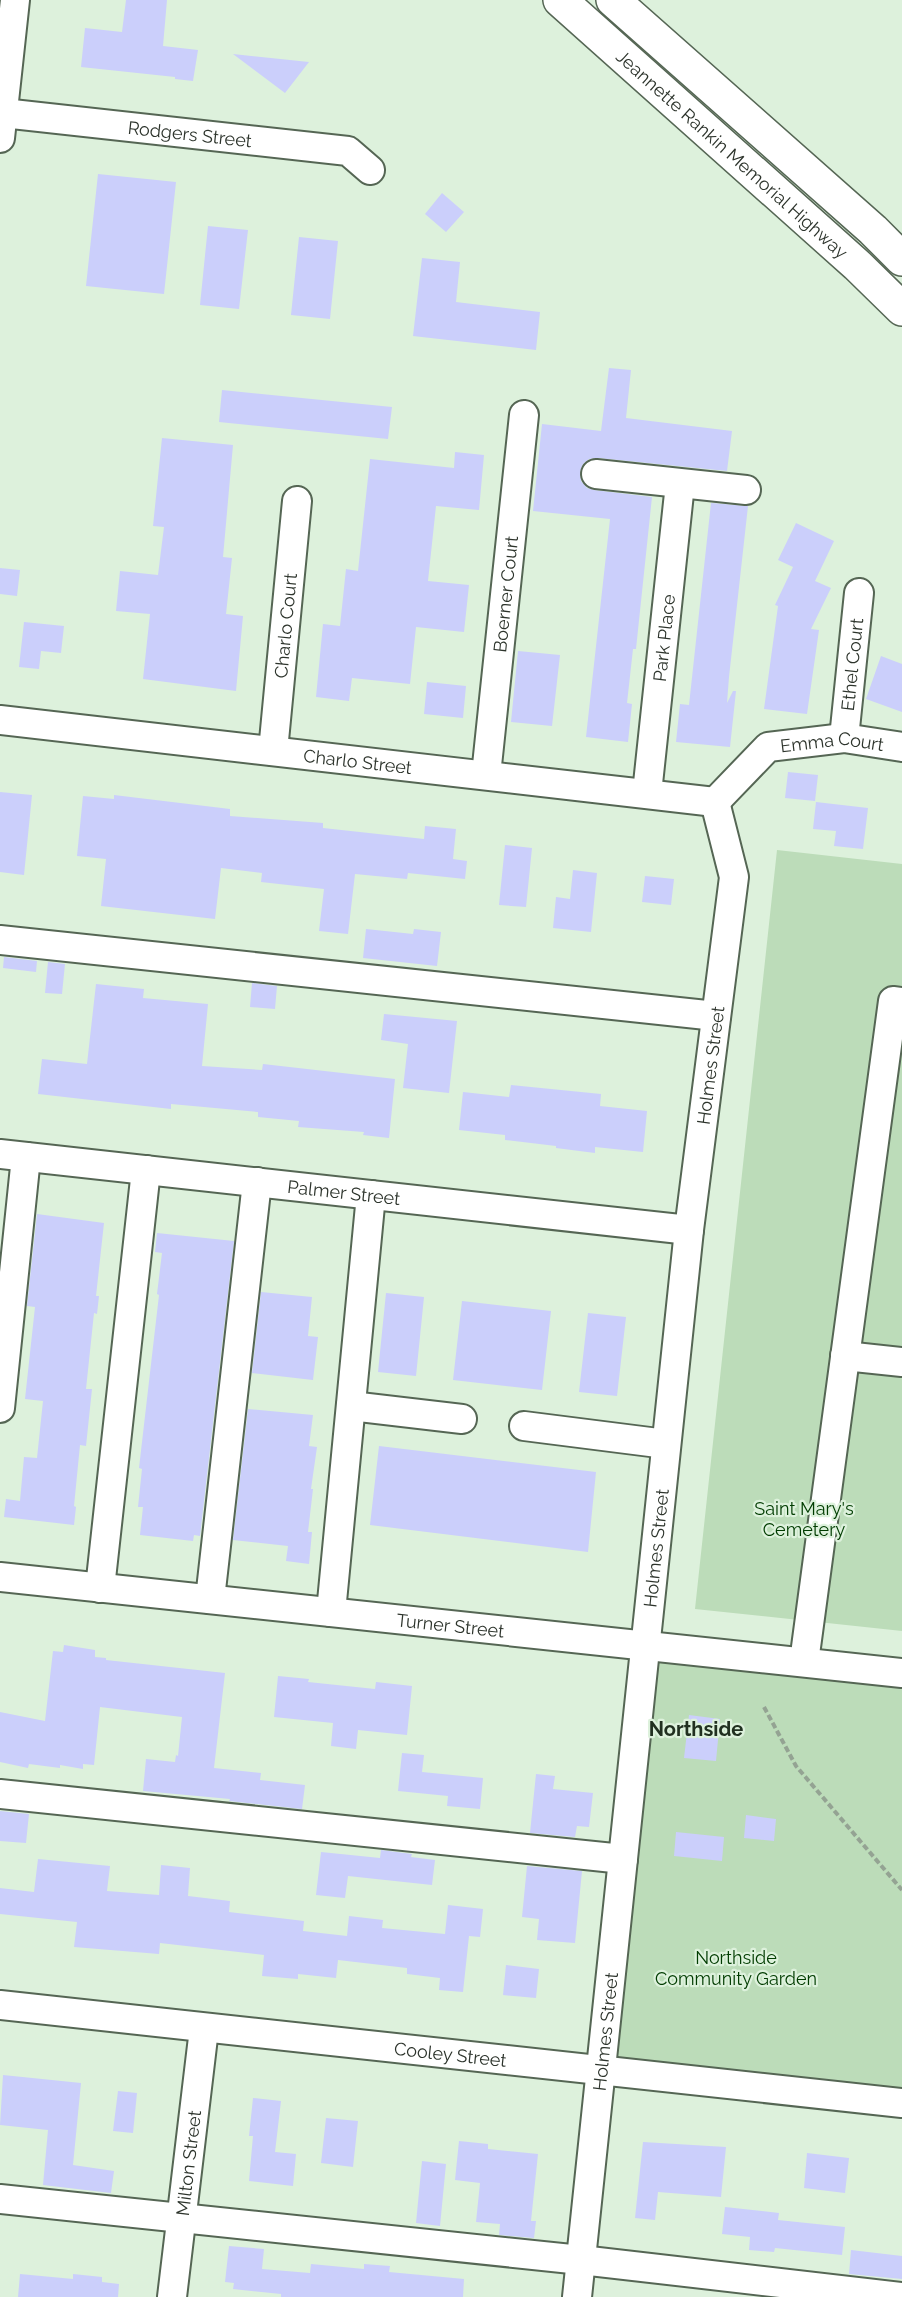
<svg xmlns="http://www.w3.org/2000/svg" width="902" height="2297" font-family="Raleway,sans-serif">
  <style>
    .green { fill: #bcdcb9 }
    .building { fill: #cbcffb }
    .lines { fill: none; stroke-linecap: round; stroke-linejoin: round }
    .minor-casing { stroke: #556654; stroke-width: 32 }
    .highway-casing { stroke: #556654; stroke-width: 36 }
    .path { stroke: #94a393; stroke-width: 4; stroke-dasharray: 6 3; stroke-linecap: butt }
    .minor { stroke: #fff; stroke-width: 28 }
    .highway { stroke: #fff; stroke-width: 33 }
    .labels { text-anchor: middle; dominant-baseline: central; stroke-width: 4.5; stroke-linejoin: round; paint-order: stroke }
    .street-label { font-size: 18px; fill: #2d342c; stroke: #ddf1dc }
    .park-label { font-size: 18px; fill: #003c00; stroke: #ddf1dc }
    .neighbourhood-label { font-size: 20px; font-weight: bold; fill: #213020; stroke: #ddf1dc }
  </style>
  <rect width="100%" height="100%" fill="#ddf1dc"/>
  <path class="green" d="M777,850L902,864V1631L695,1609Z
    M645,1645L902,1673V2103L601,2070Z"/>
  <path class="building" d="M126,0H167L163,46L198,50L193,81L175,79V77L81,67L85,28L122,32Z
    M233,54L309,62L285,93Z
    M98,174L176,182L164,294L86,286Z
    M442,193L464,212L446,232L425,214Z
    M208,226L248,230L239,309L200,305Z
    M299,237L338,241L330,319L291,315Z
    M422,258L460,262L456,302L540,312L536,350L413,336Z
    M609,368L631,370L626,418L732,431L727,471L598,458L589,459L583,464L580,472L581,481L587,488L594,490L652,497L636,649H633L627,703L632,704L628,742L586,737L610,519L533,511L542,424L601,431Z
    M222,390L392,407L388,439L219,422Z
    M162,438L233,445L223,557L232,558L226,614L243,616L236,691L143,679L150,614L116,611L120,571L158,575L164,527L153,526Z
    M455,452L484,455L479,510L436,506L428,581L469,585L464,632L416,627L410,684L352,678L349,701L316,697L323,624L340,626L346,569L358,571L370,459L454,468Z
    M711,503L748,506L729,677L727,703L733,691H736L730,747L676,742L680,704L689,705Z
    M796,523L834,541L815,581L831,588L811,629L819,630L807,714L764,709L778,606L775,605L793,567L778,560Z
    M0,568L20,570L17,596L0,594Z
    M24,622L64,626L61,653L41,651L39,669L19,667Z
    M518,651L560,655L552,726L511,722Z
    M881,656L902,664V712L866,699Z
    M427,682L466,686L463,718L424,714Z
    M788,772L818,775L815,801L785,798Z
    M0,792L32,795L24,875L0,872Z
    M114,795L230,809V816L323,823V828L424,839L425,826L456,829L453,859L467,861L465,879L408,873L407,879L355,874L348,934L319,931L324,889L261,882L262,873L221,868L215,919L101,906L106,859L77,856L83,796L114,799Z
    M816,802L868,808L863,849L834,846L836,831L813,829Z
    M505,845L532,848L526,907L499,905Z
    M573,870L597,873L591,932L553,928L556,897L570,899Z
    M645,876L674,879L671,905L642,902Z
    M366,929L413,934L414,929L441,932L437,966L363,958Z
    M4,957L37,961L36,972L3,968Z
    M48,962L65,964L62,994L45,993Z
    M252,983L277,986L275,1009L250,1007Z
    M96,984L144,989L143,998L208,1004L202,1066L262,1070L263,1064L395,1079L389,1138L363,1135L364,1132L298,1127L299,1121L258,1117V1112L171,1104V1109L38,1094L42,1059L87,1064Z
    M384,1014L457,1021L449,1093L403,1088L408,1044L381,1040Z
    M511,1085L601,1094L600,1106L647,1111L643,1152L595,1147V1153L556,1148V1146L505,1140V1135L459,1130L463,1092L509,1097Z
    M37,1214L104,1223L96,1296H99L97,1314L94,1313L86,1389H92L86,1446L80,1445L74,1506L76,1507L74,1525L4,1517L6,1499L20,1501L24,1457L37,1458L43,1401L25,1399L35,1307L27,1306Z
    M157,1233L234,1241L200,1536L194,1535L193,1541L140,1535L143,1507H138L142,1469L139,1468L159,1295L157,1294L162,1253L155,1252Z
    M261,1292L312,1297L308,1336L318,1337L313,1380L252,1373Z
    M386,1293L424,1297L416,1376L378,1372Z
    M462,1301L551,1311L542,1390L453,1380Z
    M588,1313L626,1317L617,1396L579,1392Z
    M248,1409L313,1415L309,1446L317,1447L311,1489H313L308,1532H312L309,1564L286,1561L288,1546L233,1540Z
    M379,1446L596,1472L588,1552L370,1525Z
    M64,1645L95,1650V1657L106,1658V1660L225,1673L214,1768L261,1773L260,1780L305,1785L302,1809L229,1801L230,1799L143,1791L146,1759L175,1762L176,1755L178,1756L182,1717L100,1707L94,1765L83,1764V1769L60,1765V1768L29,1764L28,1768L0,1762V1712L45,1721L53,1651L63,1652Z
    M278,1676L309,1679L308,1682L375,1689L376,1682L412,1686L407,1735L358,1730L356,1749L331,1746L333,1723L274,1717Z
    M689,1715L720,1719L716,1761L684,1758Z
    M402,1753L424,1755L422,1772L483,1778L480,1809L447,1806L448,1796L398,1791Z
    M536,1774L555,1776L553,1789L593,1793L589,1827L577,1826L575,1837L530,1833Z
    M0,1811L29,1814L26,1843L0,1841Z
    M746,1815L776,1819L774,1841L744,1838Z
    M676,1832L724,1837L722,1861L674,1856Z
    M381,1850L412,1854L411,1857L435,1860L432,1885L348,1876L345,1898L316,1895L321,1852L380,1858Z
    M38,1859L110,1866L107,1891L159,1895L161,1865L190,1868L188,1896L230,1901L229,1912L304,1921L303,1931L347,1936L349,1916L383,1920L382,1928L445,1934L448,1905L483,1909L480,1937L469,1936L463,1992L439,1990L440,1978L407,1974V1968L338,1960L336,1978L298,1974V1979L262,1976L264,1955L160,1943L159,1954L74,1947L77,1922L0,1914V1888L34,1892Z
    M527,1866L582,1871L575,1943L537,1940L539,1919L522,1917Z
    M506,1965L539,1969L536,1998L503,1995Z
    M3,2075L81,2083L73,2165L114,2171L111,2193L43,2185L48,2130L0,2125Z
    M118,2091L137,2093L133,2133L113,2131Z
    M253,2098L281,2101L275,2152L296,2154L293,2186L249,2181L253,2136H249Z
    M326,2118L358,2121L353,2167L321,2163Z
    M459,2141L488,2144V2149L538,2154L531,2221H536L534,2238L499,2235L500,2224L476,2222L480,2183L455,2180Z
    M643,2142L726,2147L721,2197L658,2192L655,2220L635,2218Z
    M807,2153L849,2158L845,2193L804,2188Z
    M422,2161L446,2164L440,2226L416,2223Z
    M725,2207L779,2213L778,2220L845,2227L842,2255L775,2248L774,2252L749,2250L750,2237L722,2234Z
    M229,2246L264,2249L262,2269L310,2273L311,2264L364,2269V2264L390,2266L389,2272L464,2279L463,2297H281V2294L233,2289L234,2283L225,2282Z
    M851,2250L902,2256V2279L849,2274Z
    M20,2274L73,2279V2274L102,2277V2282L119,2284L118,2297H18Z"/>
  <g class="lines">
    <g class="minor-casing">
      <g id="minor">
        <path id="s1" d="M3,113L348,151L370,170"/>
        <path d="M0,138L15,0"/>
        <path d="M596,474L746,490"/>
        <path id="s2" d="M0,720L715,802"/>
        <path id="s3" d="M844,738L859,593"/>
        <path id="s4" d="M273,751L297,501"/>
        <path id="s5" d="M486,775L524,415"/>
        <path id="s6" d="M647,793L680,484"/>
        <path id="s7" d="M715,802L768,747L844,738L902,747"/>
        <path d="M0,940L716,1016"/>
        <path id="s8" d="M0,1154L689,1230"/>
        <path d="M845,1356L902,1362"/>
        <path d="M351,1406L462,1419"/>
        <path d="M0,1408L26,1157"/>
        <path d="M524,1426L666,1444"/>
        <path id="s9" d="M0,1577L902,1673"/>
        <path d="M100,1588L146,1170"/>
        <path d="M210,1599L257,1182"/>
        <path d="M331,1612L371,1195"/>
        <path d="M804,1662L893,1001L902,1002"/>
        <path d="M0,1794L623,1859"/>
        <path id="s10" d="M0,2005L902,2103"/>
        <path d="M0,2199L581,2260L902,2297"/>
        <path id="s11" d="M172,2297L204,2029"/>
        <path id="s12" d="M577,2297L689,1230L734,877L715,802"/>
      </g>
    </g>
    <g class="highway-casing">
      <g id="highway">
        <path id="s13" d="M560,0L857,265L902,309"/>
        <path d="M613,0L873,230L902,259"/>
      </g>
    </g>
    <path class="path" d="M764,1707L796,1766L902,1890"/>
    <use href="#minor" class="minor"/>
    <use href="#highway" class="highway"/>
  </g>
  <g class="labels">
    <g class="street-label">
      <text stroke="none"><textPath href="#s1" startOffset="188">Rodgers Street</textPath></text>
      <text stroke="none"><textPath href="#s13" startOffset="231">Jeannette Rankin Memorial Highway</textPath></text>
      <text stroke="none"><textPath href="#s5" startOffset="182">Boerner Court</textPath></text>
      <text stroke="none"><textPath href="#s4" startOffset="126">Charlo Court</textPath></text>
      <text stroke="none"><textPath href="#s6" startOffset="156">Park Place</textPath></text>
      <text stroke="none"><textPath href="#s3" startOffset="74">Ethel Court</textPath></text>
      <text stroke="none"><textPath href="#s7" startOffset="141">Emma Court</textPath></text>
      <text stroke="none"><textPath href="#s2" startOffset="360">Charlo Street</textPath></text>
      <text stroke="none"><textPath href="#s12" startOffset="1239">Holmes Street</textPath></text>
      <text stroke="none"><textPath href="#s8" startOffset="346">Palmer Street</textPath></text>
      <text stroke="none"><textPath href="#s12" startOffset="753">Holmes Street</textPath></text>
      <text stroke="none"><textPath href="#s9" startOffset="453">Turner Street</textPath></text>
      <text stroke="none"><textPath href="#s12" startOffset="267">Holmes Street</textPath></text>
      <text stroke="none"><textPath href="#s10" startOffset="453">Cooley Street</textPath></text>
      <text stroke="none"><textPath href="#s11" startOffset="135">Milton Street</textPath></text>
    </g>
    <g class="park-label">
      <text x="804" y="1508">Saint Mary's<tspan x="804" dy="21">Cemetery</tspan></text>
      <text x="736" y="1957">Northside<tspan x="736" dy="21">Community Garden</tspan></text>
    </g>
    <g class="neighbourhood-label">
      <text x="696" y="1729">Northside</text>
    </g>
  </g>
</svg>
